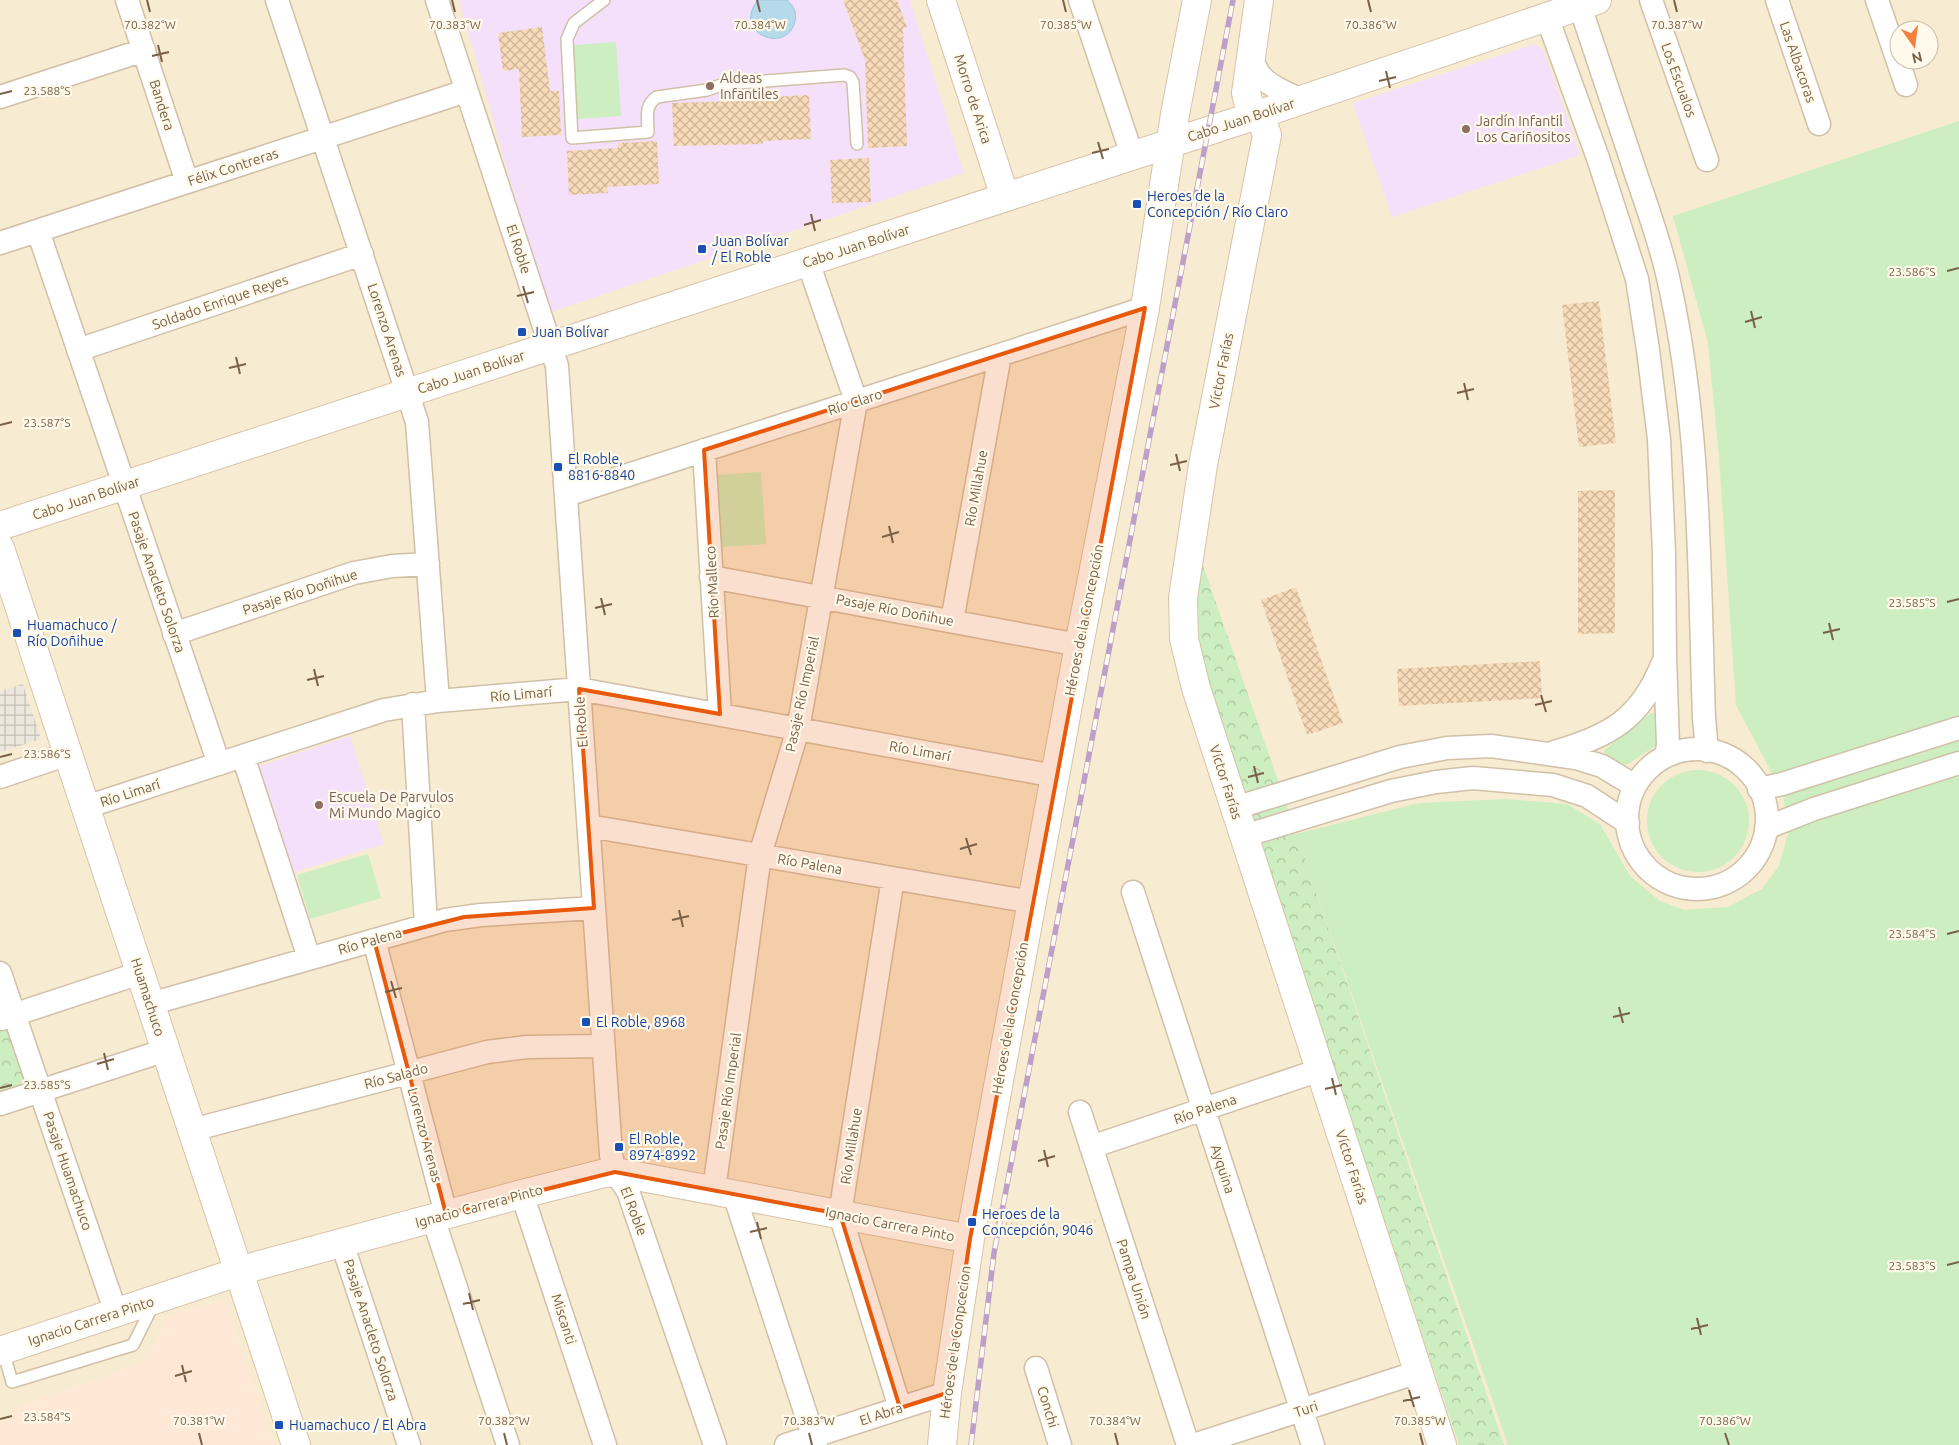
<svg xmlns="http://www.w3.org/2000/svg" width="1959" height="1445" font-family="Ubuntu,sans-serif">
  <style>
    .residential { fill: #f7ebd1; fill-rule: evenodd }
    .commercial { fill: #ffe8d6 }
    .industrial { fill: url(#industrial-grid) }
    .education { fill: #f5e0fb }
    .green { fill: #cceec0 }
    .forest { fill: url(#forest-crowns) }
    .water { fill: #b5dbea; stroke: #9ac9dd }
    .building { fill: url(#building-cross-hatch) }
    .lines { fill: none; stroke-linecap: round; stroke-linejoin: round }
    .lane-casing { stroke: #d1c0a8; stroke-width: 14 }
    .street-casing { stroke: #d1c0a8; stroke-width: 25 }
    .secondary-casing { stroke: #d7c3a8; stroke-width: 30 }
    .path { stroke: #dcbd9b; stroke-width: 3; stroke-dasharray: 1 4; stroke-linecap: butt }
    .lane { stroke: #fff; stroke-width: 11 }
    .street { stroke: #fff; stroke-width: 22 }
    .secondary { stroke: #fff; stroke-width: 28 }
    .rail-casing { stroke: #bca0c9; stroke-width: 5.5 }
    .rail { stroke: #fffaeb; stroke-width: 4; stroke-dasharray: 11; stroke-linecap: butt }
    .marked { fill: #e8590c; fill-opacity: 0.2; stroke: #e8590c; stroke-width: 4; stroke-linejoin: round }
    .ticks { fill: none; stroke: #796046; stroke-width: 2 }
    .education-dot { fill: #8d6e63; stroke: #fffaeb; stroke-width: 2 }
    .transit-dot { fill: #1a4fb4; stroke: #fffaeb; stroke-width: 2 }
    .labels { text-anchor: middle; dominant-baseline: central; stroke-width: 4.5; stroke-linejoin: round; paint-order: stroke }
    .street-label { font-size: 14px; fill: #796046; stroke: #fffaeb }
    .education-label { font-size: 14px; fill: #785e54; stroke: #fffaeb; text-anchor: start }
    .transit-label { font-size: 14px; fill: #164399; stroke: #fffaeb; text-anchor: start }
    .ticks-label { font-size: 12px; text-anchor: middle; fill: #796046; stroke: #fffaeb; stroke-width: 4.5; stroke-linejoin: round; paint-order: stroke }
  </style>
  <defs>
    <pattern id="industrial-grid" width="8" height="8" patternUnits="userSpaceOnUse" patternTransform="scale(1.25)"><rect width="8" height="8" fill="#ede8de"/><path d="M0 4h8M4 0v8" fill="none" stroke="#c5bfb6"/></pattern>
    <pattern id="forest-crowns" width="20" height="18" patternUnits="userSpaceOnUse" patternTransform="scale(1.25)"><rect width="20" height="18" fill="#cceec0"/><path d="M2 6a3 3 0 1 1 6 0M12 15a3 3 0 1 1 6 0" fill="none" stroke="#aac49e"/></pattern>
    <pattern id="building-cross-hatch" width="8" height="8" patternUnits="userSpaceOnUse" patternTransform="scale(1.25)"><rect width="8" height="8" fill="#f7dab8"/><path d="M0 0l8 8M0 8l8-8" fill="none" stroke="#cdb497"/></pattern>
  </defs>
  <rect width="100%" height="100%" fill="#fef8e3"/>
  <path class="residential" d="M0,0H1959V1445H0ZM1899,30H1929V60H1899Z"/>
  <path class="commercial" d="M224,1299L274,1445H0V1422L14,1417L10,1410L143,1362L169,1317Z"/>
  <path class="industrial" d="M23,684L41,739L0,752V691Z"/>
  <path class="education" d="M459,0H910L964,173L548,313Z
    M1535,44L1544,51L1580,155L1392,217L1353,103Z
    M350,736L384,844L289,874L255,767Z"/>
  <path class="green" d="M616,42L621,116L578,119L572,45Z
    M1959,121V1445H1508L1296,834L1419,803L1506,799L1567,804L1600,824L1630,876L1660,901L1684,910L1728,907L1762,889L1779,866L1788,833L1783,794L1736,705L1719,457L1708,343L1673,216Z
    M761,472L766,544L721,547L716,475Z
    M1651,713L1657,715L1659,739L1655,746L1628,764C1620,766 1608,759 1604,751C1606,748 1646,716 1651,713Z
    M1647 821a51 51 0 1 1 102 0a51 51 0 1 1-102 0Z
    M368,854L381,898L310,919L297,875Z"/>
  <path class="forest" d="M1200,557L1283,795L1504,1445H1459L1197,660L1189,616Z
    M9,1026L28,1085L0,1095V1030Z"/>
  <path class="water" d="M758,0H787C794,6 797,13 795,21C787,56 731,33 758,0Z"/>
  <path class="building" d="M843,0H897L907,27L903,29L907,146L868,148L865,60Z
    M542,27L550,91H559L561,135L522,137L519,69L503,71L498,33Z
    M809,95L811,139L763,141V144L674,146L672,103L770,100V97Z
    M657,141L659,184L607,187L608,193L569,195L567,151L618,148V143Z
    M869,158L871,202L832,203L830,160Z
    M1599,301L1616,443L1579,447L1562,305Z
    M1615,490V633L1578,634V491Z
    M1296,587L1343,723L1307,735L1261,600Z
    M1540,661L1542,698L1399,706L1397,669Z"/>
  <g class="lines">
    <g class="lane-casing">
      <path id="lane" d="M604,0L574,23L567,39L572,138L648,132C648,118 644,105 657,97L707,90L724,84L844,75L850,77L853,82L857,144
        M3,1350L12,1382L133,1345L154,1303"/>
    </g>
    <g class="street-casing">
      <path id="street" d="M127,0L187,182
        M277,0L417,422L438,701
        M437,0L557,366L611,1155L615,1172L628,1191L715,1445
        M1080,0L1132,155
        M1651,0L1707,160
        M1777,0L1819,124
        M1877,0L1906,85
        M1580,6C1598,61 1617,116 1635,171C1647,207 1661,244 1669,282C1701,425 1699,573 1704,718L1707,751
        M1547,17L1598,158L1637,279L1648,350L1659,439L1664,553L1665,657L1668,745L1666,756
        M1251,53C1256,83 1277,88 1301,100
        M0,97L144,50
        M38,231L219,764
        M0,243L466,91
        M78,350L362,254
        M704,450L720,714
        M566,495L1145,308
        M711,577L1079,645
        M952,621L1000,355
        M174,634L354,573L392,566L428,564
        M413,704L426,925
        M1627 819a70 70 0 1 1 140 0a70 70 0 1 1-140 0Z
        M1554,752C1610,736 1641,719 1663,662
        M243,756L309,958
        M0,777L68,754
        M1759,789L1782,784L1959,728
        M86,807L384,710L438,701L579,689L1055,776
        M1235,808L1400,757L1447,748L1491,746L1576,758L1602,766L1635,786
        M589,826L1032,902
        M1766,828L1814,809L1959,763
        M1244,836L1391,791L1436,782L1473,778L1553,785L1587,796L1628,823
        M893,878L840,1214L900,1408
        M1133,892L1313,1445
        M374,940L446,1214
        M0,973L116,1313
        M150,1004L445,920L481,915L594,908
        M1,1019L140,973
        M0,1104L166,1050
        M1080,1112L1188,1445
        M192,1130L487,1052L527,1047L603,1046
        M1091,1147L1320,1070
        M714,1190L760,855L798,729L856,401L808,262
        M522,1194L605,1445
        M734,1194L816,1445
        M433,1218L508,1445
        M342,1243L409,1445
        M1036,1368L1060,1445
        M786,1445L947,1393
        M1194,1445L1418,1372"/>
    </g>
    <g class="secondary-casing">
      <path id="secondary" d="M941,0L1005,197
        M1259,0L1246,93L1249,105L1260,114L1267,135L1203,465L1183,598L1184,639L1196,688L1442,1445
        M0,526L1260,114L1597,0
        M0,548L296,1445
        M0,1351L256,1266L522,1194L601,1174L615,1172L970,1239
        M942,1445L947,1393L970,1239L1079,645L1145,308L1175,114L1197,0"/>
    </g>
    <path class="path" d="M996,1222L1052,1230L1096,1221"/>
    <use href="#lane" class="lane"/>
    <use href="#street" class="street"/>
    <use href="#secondary" class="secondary"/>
    <g class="rail-casing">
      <path id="rail" d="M971,1445L994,1253L1233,0"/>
    </g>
    <use href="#rail" class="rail"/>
  </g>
  <path class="marked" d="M1145,308L970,1239L947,1393L900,1408L840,1214L615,1172L446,1214L374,940L464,917L594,908L579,689L720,714L704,450Z"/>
  <path class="ticks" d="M147,0L150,12M452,0L455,12M757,0L760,12M1063,0L1066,12M1368,0L1371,12M1674,0L1677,12M158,45L162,62M152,56L169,52M1386,71L1390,88M1379,81L1396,77M0,94L12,91M1098,142L1103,159M1092,153L1109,149M811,214L815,231M804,225L821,220M1947,271L1959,268M523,286L528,303M517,296L534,292M1751,311L1755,328M1745,322L1762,317M236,357L240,374M229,368L246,364M1464,383L1468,400M1457,393L1474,389M0,425L12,422M1176,454L1180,471M1170,465L1187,461M889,526L893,543M882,537L899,532M601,598L605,615M1947,602L1959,599M595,608L612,604M1829,623L1833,640M1823,633L1840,629M314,669L318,686M307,680L324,676M1541,695L1546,712M1535,705L1552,701M0,757L12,754M1254,766L1258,783M1248,777L1264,773M966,838L971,855M960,849L977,844M679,910L683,927M672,920L689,916M1947,934L1959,931M391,981L396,998M385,992L402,988M1619,1007L1623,1023M1613,1017L1630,1013M104,1053L108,1070M97,1064L114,1059M1332,1078L1336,1095M0,1088L12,1085M1325,1089L1342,1085M1044,1150L1048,1167M1038,1161L1055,1156M757,1222L761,1239M750,1232L767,1228M1947,1265L1959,1262M469,1293L473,1310M463,1304L480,1300M1697,1318L1701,1335M1691,1329L1708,1325M182,1365L186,1382M175,1376L192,1371M1409,1390L1414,1407M1403,1401L1420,1397M0,1419L12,1416M199,1433L202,1445M504,1433L507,1445M809,1433L812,1445M1115,1433L1118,1445M1420,1433L1423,1445M1725,1433L1729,1445"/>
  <g class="education-dot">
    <circle cx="710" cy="86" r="5"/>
    <circle cx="1466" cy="129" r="5"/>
    <circle cx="319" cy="805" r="5"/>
  </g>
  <g class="transit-dot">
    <rect x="1132" y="199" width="10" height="10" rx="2.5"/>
    <rect x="697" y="244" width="10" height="10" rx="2.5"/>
    <rect x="517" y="327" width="10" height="10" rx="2.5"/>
    <rect x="553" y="462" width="10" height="10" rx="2.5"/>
    <rect x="12" y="628" width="10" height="10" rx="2.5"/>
    <rect x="581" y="1017" width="10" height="10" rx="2.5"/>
    <rect x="614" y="1142" width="10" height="10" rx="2.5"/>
    <rect x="967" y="1217" width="10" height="10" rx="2.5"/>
    <rect x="274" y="1420" width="10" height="10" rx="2.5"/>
  </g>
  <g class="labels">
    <g class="street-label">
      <text transform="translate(1798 62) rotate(71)">Las Albacoras</text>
      <text transform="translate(1679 80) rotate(70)">Los Escualos</text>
      <text transform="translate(973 99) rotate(72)">Morro de Arica</text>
      <text transform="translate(162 105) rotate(72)">Bandera</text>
      <text transform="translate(1241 120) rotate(-18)">Cabo Juan Bolívar</text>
      <text transform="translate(233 167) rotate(-18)">Félix Contreras</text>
      <text transform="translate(856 246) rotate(-18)">Cabo Juan Bolívar</text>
      <text transform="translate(519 249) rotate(72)">El Roble</text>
      <text transform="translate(220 302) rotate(-19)">Soldado Enrique Reyes</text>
      <text transform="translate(387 330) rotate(72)">Lorenzo Arenas</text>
      <text transform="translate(1221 371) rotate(-79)">Víctor Farías</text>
      <text transform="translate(471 372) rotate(-18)">Cabo Juan Bolívar</text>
      <text transform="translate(855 402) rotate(-18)">Río Claro</text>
      <text transform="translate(976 488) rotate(-80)">Río Millahue</text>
      <text transform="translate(86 498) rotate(-18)">Cabo Juan Bolívar</text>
      <text transform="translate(157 582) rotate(71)">Pasaje Anacleto Solorza</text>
      <text transform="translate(712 582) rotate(-93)">Río Malleco</text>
      <text transform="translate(300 592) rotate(-18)">Pasaje Río Doñihue</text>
      <text transform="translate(895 610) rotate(11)">Pasaje Río Doñihue</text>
      <text transform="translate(1084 620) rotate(-79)">Héroes de la Concepción</text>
      <text transform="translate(521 694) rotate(-5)">Río Limarí</text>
      <text transform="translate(802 694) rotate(-78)">Pasaje Río Imperial</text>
      <text transform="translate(581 722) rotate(-94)">El Roble</text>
      <text transform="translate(920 751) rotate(10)">Río Limarí</text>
      <text transform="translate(1226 782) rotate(72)">Víctor Farías</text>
      <text transform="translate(130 793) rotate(-18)">Río Limarí</text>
      <text transform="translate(810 864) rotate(10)">Río Palena</text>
      <text transform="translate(370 941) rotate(-16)">Río Palena</text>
      <text transform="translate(148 997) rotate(72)">Huamachuco</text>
      <text transform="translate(1010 1018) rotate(-80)">Héroes de la Concepción</text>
      <text transform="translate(396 1076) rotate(-15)">Río Salado</text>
      <text transform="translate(728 1091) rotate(-82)">Pasaje Río Imperial</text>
      <text transform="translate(1205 1109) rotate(-19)">Río Palena</text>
      <text transform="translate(425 1135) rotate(75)">Lorenzo Arenas</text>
      <text transform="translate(851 1146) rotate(-81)">Río Millahue</text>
      <text transform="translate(1352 1167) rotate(72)">Víctor Farías</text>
      <text transform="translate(1223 1169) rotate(72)">Ayquina</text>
      <text transform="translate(68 1171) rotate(71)">Pasaje Huamachuco</text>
      <text transform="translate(479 1206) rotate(-15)">Ignacio Carrera Pinto</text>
      <text transform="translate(634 1211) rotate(69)">El Roble</text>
      <text transform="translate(890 1224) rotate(11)">Ignacio Carrera Pinto</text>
      <text transform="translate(1134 1279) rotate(72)">Pampa Unión</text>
      <text transform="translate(564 1319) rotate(72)">Miscanti</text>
      <text transform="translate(91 1321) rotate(-18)">Ignacio Carrera Pinto</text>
      <text transform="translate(371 1330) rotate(72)">Pasaje Anacleto Solorza</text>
      <text transform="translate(955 1342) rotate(-82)">Héroes de la Conpcecion</text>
      <text transform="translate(1048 1407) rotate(73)">Conchi</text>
      <text transform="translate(1306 1409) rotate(-18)">Turi</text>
      <text transform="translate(881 1414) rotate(-18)">El Abra</text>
    </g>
    <g class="education-label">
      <text x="720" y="78">Aldeas<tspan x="720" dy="16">Infantiles</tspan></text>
      <text x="1476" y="121">Jardín Infantil<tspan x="1476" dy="16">Los Cariñositos</tspan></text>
      <text x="329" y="797">Escuela De Parvulos<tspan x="329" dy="16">Mi Mundo Magico</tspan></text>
    </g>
    <g class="transit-label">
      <text x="1147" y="196">Heroes de la<tspan x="1147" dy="16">Concepción / Río Claro</tspan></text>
      <text x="712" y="241">Juan Bolívar<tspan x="712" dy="16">/ El Roble</tspan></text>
      <text x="532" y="332">Juan Bolívar</text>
      <text x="568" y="459">El Roble,<tspan x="568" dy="16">8816-8840</tspan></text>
      <text x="27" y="625">Huamachuco /<tspan x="27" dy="16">Río Doñihue</tspan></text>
      <text x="596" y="1022">El Roble, 8968</text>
      <text x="629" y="1139">El Roble,<tspan x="629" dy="16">8974-8992</tspan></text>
      <text x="982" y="1214">Heroes de la<tspan x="982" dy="16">Concepción, 9046</tspan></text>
      <text x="289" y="1425">Huamachuco / El Abra</text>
    </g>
  </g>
  <g class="ticks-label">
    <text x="1677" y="29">70.387°W</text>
    <text x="150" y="29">70.382°W</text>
    <text x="455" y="29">70.383°W</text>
    <text x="760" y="29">70.384°W</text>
    <text x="1066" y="29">70.385°W</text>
    <text x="1371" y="29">70.386°W</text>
    <text x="47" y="95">23.588°S</text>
    <text x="1912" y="276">23.586°S</text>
    <text x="47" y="427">23.587°S</text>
    <text x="1912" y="607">23.585°S</text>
    <text x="47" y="758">23.586°S</text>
    <text x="1912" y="938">23.584°S</text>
    <text x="47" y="1089">23.585°S</text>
    <text x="1912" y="1270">23.583°S</text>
    <text x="47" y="1421">23.584°S</text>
    <text x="199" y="1425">70.381°W</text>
    <text x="504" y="1425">70.382°W</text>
    <text x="809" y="1425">70.383°W</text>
    <text x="1115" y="1425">70.384°W</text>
    <text x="1420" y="1425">70.385°W</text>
    <text x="1725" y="1425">70.386°W</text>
  </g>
  <g transform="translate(1914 45) rotate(166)"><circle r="24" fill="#fffaeb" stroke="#c9bca9"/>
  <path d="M0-4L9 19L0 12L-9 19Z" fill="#f57f3c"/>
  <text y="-8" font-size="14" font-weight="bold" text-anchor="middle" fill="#796046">N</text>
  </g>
</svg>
